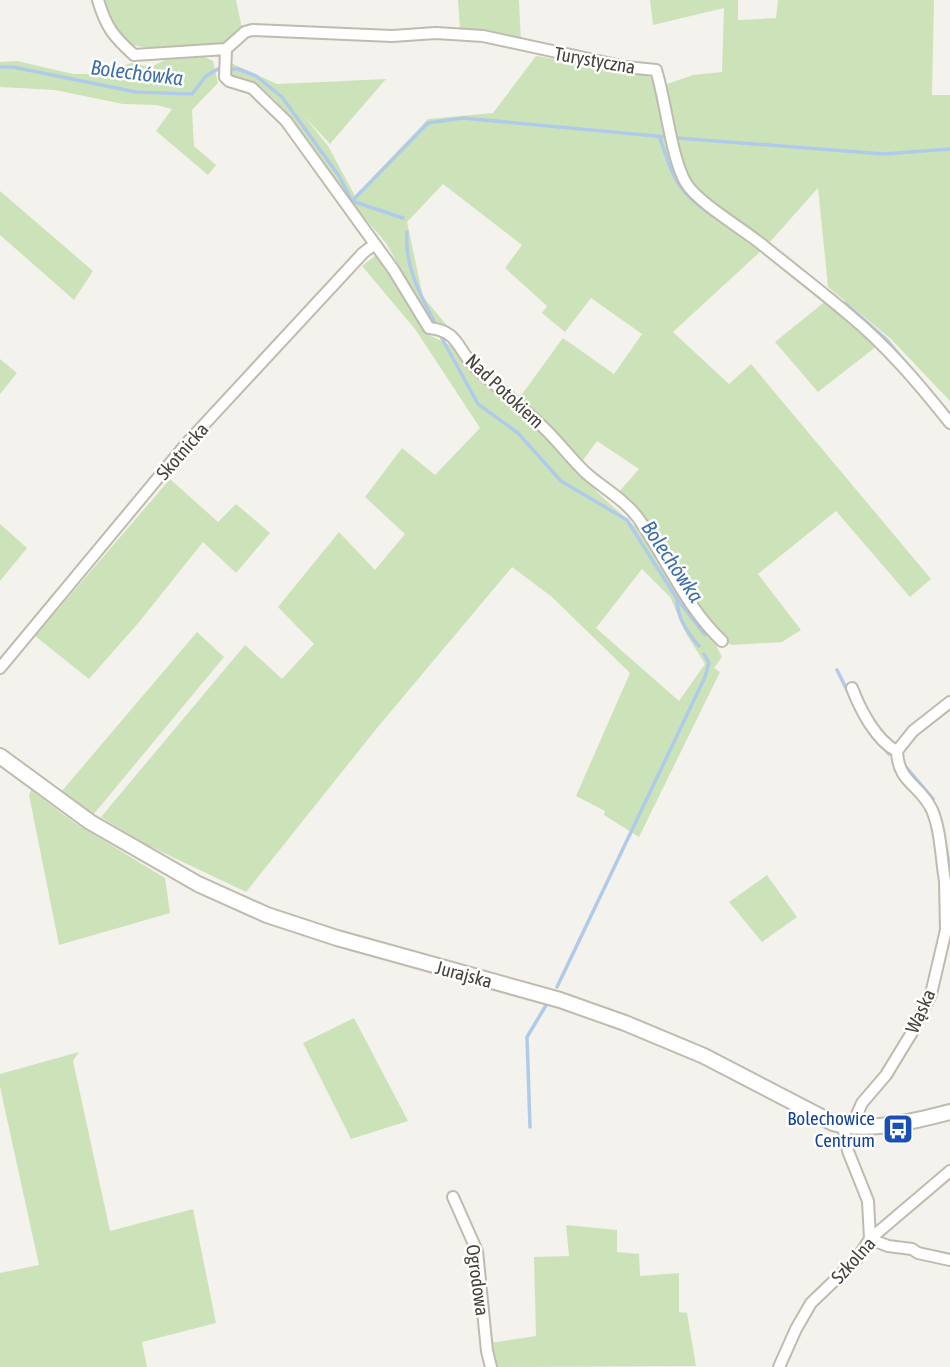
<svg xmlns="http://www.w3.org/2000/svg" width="950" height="1367" font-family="'Asap Condensed',sans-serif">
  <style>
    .green { fill: #cce3b9; fill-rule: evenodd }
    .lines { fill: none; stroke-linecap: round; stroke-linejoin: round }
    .stream { stroke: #b0cbe9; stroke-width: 3.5 }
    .minor-casing { stroke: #bfbbaf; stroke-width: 14 }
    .tertiary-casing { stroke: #bfbbaf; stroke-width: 18 }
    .minor { stroke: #fff; stroke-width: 10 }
    .tertiary { stroke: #fff; stroke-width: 14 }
    .labels { text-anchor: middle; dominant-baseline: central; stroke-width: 5; stroke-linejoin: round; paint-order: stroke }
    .street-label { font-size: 19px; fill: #48443a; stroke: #fff }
    .transit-label { font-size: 19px; fill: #164399; stroke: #fff; text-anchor: end }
    .water-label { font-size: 21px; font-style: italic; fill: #3f6fa8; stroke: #fff }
  </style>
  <rect width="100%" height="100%" fill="#f4f2ec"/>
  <path class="green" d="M101,0H236L242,28L228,41L224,50C202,49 135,53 121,39C111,28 106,14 101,0Z
    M458,0H519L521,43L485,32L460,29Z
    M650,0H738V20L776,18L778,0H934L932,95H950V401L891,339L828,287L818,188L769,243L676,172C688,206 734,229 762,250L673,332L729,384L751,364L931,579L910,597L836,511L758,574L801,630L782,642L731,645L719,636L675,570L652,529L617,494L639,469L597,441L581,463L517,401L563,338L614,374L642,334L591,298L565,332L542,313L547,306L505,268L522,245L443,184L407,222L423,297L450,329L431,324L386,243L355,207L275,100L256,83L230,77L231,63L277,84L386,79L330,144L304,116L328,146L355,196L428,119L493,113L536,56L641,72L652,78L657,84L674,132L667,84L693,75L722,72L724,8L653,25Z
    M204,57L213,61L218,83L192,110L194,146L216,165L208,175L156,131L172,109L156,105L123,104L55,90L0,87V62L17,61L73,74H103L131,63L151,67L165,60Z
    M0,191L93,271L74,300L0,235Z
    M376,255L427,334L456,348L487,384L556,445L597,492L639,530L716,645L722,657L714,668L720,672L639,837L604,815L605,811L576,796L630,673L552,597L512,567L377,728L246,892L145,844L101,817L245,645L282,679L314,644L278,607L339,532L375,570L405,534L365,497L402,448L435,475L480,428L415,329L362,266ZM642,569L670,597L687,635L705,664L679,701L596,628Z
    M827,300L877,346L818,392L775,342Z
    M0,359L17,373L0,394Z
    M170,479L218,522L236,504L270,533L236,573L203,542L140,621L89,679L35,636Z
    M0,524L27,548L0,581Z
    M197,632L224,657L93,815L61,792Z
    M31,790L75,823L165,878L170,913L59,945L29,795Z
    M767,875L797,917L762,942L729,902Z
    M354,1018L408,1121L351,1139L303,1043Z
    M79,1052L73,1061L110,1231L193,1209L216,1323L142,1342L147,1367H0V1273L39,1265L0,1087V1074Z
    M566,1225L617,1230V1252L639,1254L640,1276L679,1273V1312L687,1313L696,1366L496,1367L490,1343L536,1336L534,1257L569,1256Z"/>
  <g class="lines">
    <path class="stream" d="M0,67H13L136,92L192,94L206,76L218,69H238L256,76L282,97L339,176L352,201L403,218
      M660,138C674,180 677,192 715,217
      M677,138L884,154L950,149
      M352,201L428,123L463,118L667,137
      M407,232C404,266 421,296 436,325
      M845,303L887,340L907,364
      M439,333L478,404L518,433L561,481L627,520L677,599L705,635
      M677,599C677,618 687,632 699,646
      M837,670L851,698
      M870,732L889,754
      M905,766L933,799
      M946,847L950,870
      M557,987L705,677L709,663L704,654
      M530,1127L527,1037L548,1002"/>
    <g class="minor-casing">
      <path id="minor" d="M98,0C106,27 113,36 134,55L226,49L245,32L252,30L392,36L436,33L483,36L626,67L656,70C666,101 671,158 686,183C698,203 745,230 765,247C792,269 821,291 848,314C887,346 919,384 950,423
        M226,49L225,77L229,81L252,88L286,121L393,269L429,328C459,331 456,348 475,367C497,387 521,406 543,427C558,441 571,459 586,473C603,488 625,500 638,518C667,559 685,606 722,641
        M0,668L187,443L363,253L375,244
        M852,688C860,709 876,741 897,751
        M950,702L913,731L897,751C898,783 920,784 932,810C941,831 941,858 945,881L950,885
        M843,1126L848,1151L868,1201L870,1239
        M852,1126L862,1103L886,1075L911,1034L931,994L946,930L945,881
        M453,1197L477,1251L487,1351L491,1367
        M870,1239L888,1246L912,1249L918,1253L950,1260
        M779,1367L796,1329L811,1303L856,1260L870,1239L950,1171"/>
    </g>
    <g class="tertiary-casing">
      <path id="tertiary" d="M0,756L90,822L198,884L267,915L337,938L560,1000L625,1023L704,1056L833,1123C867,1133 916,1121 950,1112"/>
    </g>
    <use href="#minor" class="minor"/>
    <use href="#tertiary" class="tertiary"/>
  </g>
  <defs>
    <g id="bus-square" transform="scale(1.575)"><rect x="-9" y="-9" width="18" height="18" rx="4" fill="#1a4fb4" stroke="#fff"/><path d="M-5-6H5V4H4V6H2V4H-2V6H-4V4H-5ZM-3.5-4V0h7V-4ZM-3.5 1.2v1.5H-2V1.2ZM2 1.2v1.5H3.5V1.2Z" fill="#fff"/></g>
  </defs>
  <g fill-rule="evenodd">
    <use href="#bus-square" x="898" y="1129"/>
  </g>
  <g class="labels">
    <g class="street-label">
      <text transform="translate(595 60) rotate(10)">Turystyczna</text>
      <text transform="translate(505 391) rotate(43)">Nad Potokiem</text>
      <text transform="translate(182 451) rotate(-49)">Skotnicka</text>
      <text transform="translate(464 974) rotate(15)">Jurajska</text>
      <text transform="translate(920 1011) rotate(-66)">Wąska</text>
      <text transform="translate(853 1260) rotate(-48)">Szkolna</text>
      <text transform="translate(478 1280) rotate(82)">Ogrodowa</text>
    </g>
    <g class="transit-label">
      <text x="875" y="1118">Bolechowice<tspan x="875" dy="22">Centrum</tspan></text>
    </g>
    <g class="water-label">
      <text transform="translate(137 72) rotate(7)">Bolechówka</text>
      <text transform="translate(673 561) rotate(56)">Bolechówka</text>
    </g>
  </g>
</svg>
